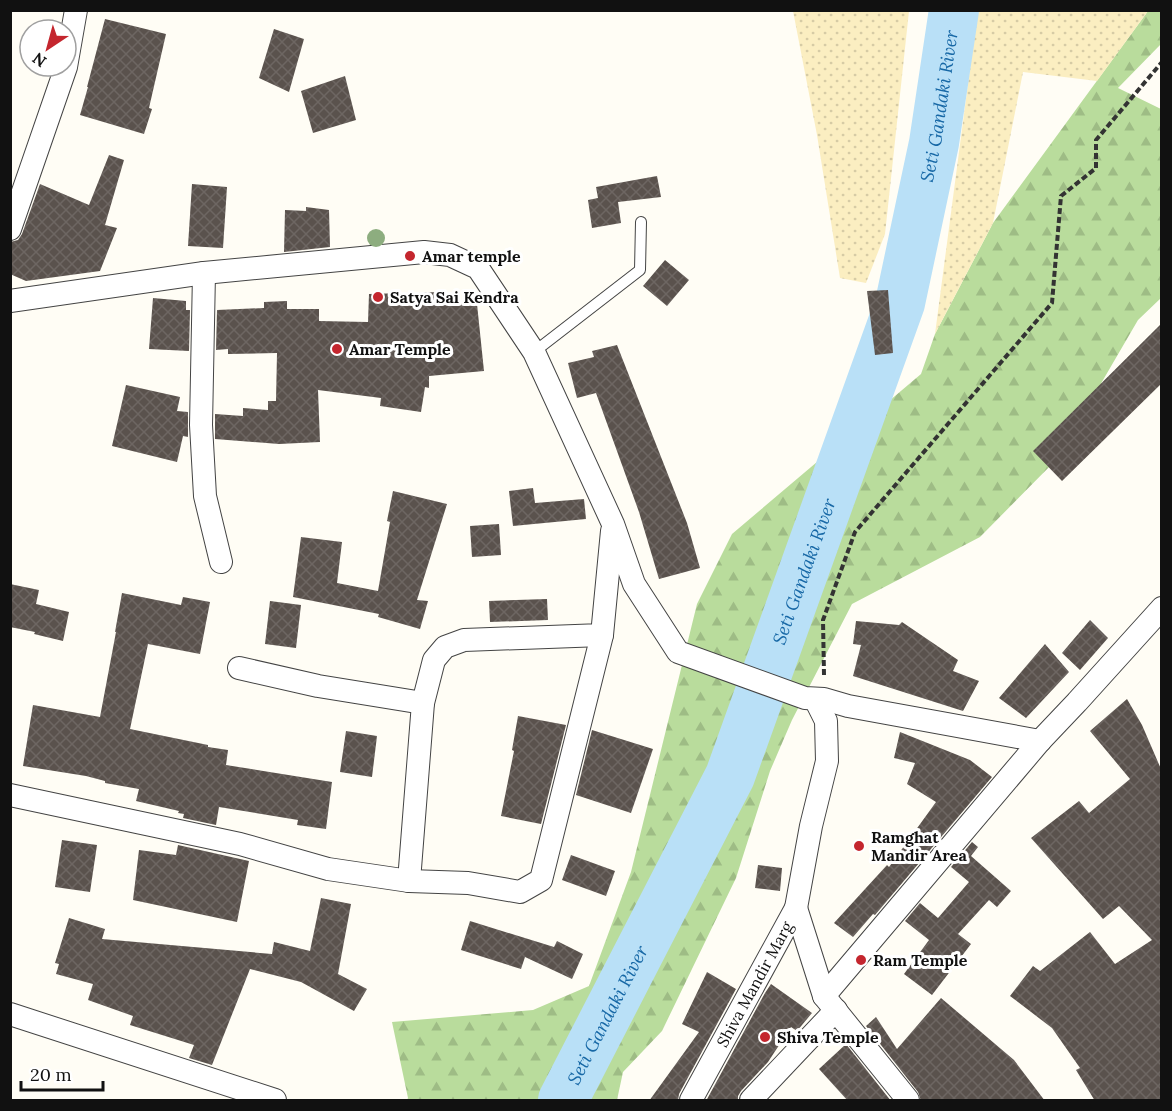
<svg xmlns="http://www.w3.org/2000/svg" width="1172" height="1111" font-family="Lora,serif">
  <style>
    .forest { fill: url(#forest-firs) }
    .sand { fill: url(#sand-dots) }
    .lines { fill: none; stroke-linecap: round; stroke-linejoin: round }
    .river { stroke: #b9e0f7; stroke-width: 50 }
    .building { fill: url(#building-cross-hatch) }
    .service-casing { stroke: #444; stroke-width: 12 }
    .minor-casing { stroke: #444; stroke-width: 24 }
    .path { stroke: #333; stroke-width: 4; stroke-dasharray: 6 3; stroke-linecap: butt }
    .service { stroke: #fff; stroke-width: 10 }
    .minor { stroke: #fff; stroke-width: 22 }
    .tree { fill: #8dad7f }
    .poi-dot { fill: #c4262e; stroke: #fff; stroke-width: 2 }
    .labels { text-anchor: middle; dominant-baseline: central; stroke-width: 6; stroke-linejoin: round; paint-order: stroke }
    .poi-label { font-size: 16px; font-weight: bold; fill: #111; stroke: #fff; text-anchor: start }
    .street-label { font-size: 16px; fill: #111; stroke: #fff }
    .water-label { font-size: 18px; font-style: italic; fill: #1768a6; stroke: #fff }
  </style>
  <defs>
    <pattern id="forest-firs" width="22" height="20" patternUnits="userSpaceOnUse" patternTransform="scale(1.5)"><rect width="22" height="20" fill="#b9dc9c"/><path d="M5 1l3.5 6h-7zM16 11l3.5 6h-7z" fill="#9ebc85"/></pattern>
    <pattern id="sand-dots" width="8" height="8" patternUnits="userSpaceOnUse" patternTransform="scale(1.5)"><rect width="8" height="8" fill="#fbeec1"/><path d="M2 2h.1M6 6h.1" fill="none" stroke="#d6cba5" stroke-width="1.8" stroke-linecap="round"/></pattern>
    <pattern id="building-cross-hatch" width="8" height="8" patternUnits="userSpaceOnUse" patternTransform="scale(1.5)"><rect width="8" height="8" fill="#5a524d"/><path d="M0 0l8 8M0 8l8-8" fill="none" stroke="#6d6662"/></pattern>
  </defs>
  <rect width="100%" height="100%" fill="#fffdf5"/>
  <path class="forest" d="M1148,11H1161V44L1118,88L1161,109V298L1138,320L1057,459L980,537L852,604L792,720L770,771L736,878L662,1031L623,1072L617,1100H407L408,1098L392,1022L533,1010L589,986L631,872L697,604L732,534L921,374L935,334L993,223Z"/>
  <path class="sand" d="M793,11H909L885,234L866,283L840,278L817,135Z
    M976,11H1148L1097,81L1023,72L993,223L935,334L971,61Z"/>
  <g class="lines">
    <path class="river" id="s1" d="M563,1100L730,776L900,303L934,143L954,10"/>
  </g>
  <path class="building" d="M105,19L166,34L149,108L152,109L144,134L80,115L88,87H87Z
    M274,29L304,39L289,92L259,78Z
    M345,76L356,120L313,133L301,91Z
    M109,155L124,160L105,225L117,228L100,271L26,281L10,274V242L18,240L22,234L40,184L89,205Z
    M657,176L661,197L618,202L621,223L592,228L588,200L598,198L596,187Z
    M192,184L227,187L223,248L188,246Z
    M306,207L329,210L330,247L284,252L285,210L306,211Z
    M665,260L689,280L667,306L643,286Z
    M888,290L893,353L875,355L867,291Z
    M441,292L442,302L477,304L484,371L429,376V388L425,387L421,412L380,406L381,398L318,390L320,442L279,444L215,439V414L243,416V408L268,410V401H276L277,353L228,354V349L216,350L217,310L264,308V302L287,301V309H319V321L368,322L369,294Z
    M153,298L186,301V310H190L189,351L149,349Z
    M1161,324V384L1062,481L1033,451Z
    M617,345L687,523L700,568L659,579L639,512L596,393L577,398L568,363L594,357L592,351Z
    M126,385L180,397L177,411L188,412V437L183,436L177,462L112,446Z
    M533,488L535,503L584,499L586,519L513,526L509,491Z
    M393,491L447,504L417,600L428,601L420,629L378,617L379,614L293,597L301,537L342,542L337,583L378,591L390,522L387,521Z
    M499,524L501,555L472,557L470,526Z
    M10,584L39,590L36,604L69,612L63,641L34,634L35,632L10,627Z
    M122,593L181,605L183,597L210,602L200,654L148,644L130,729L208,745V747L228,750L226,765L332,782L326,829L297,825L298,820L219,807L216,825L183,818L184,814L178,813L179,811L136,801L139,789L105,783V781L86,776L23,766L33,705L100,717L116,632H115Z
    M547,599L548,620L490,622L489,601Z
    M270,601L301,605L296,648L265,644Z
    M1090,620L1108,638L1080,670L1062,653Z
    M856,621L899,625L902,622L958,660L953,671L979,681L963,711L853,676L861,645L853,644Z
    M1045,644L1069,672L1026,718L999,698Z
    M1127,699L1142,725L1161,769V1101H1095L1076,1070L1080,1068L1052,1028L1010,996L1033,966L1040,971L1090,932L1115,964L1152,940L1119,906L1103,919L1031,838L1079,801L1089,813L1130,779L1090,731Z
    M518,716L566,725L541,824L501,816L514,751L512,750Z
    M592,730L653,749L631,813L576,795Z
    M346,731L377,736L372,777L340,772Z
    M900,732L970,760L992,777L875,915L873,914L853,937L834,923L887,865L889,867L936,802L907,784L915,763L894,758Z
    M62,840L97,845L90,892L55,887Z
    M972,842L978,847L971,856L1011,891L997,907L989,900L958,934L971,944L932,995L904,974L929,940L905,921L920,903L938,918L969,882L951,867Z
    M178,845L249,861L237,922L133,900L139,850L176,855Z
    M571,855L615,871L606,896L562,880Z
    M758,865L782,868L780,891L755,888Z
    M321,898L351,904L338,974L367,989L354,1011L301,982L250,969L212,1065L189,1058L194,1045L130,1025L133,1016L88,1000L93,984L56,974L59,964L55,963L69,918L105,929L102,939L272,954L274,942L310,951Z
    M470,921L554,947L557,941L583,954L572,979L525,957L521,969L461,950Z
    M707,972L736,989L679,1094L678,1101H649L699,1032L682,1024Z
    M771,984L812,1013L797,1031L791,1027L768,1062L741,1091L738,1096V1101H706L765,993Z
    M941,998L1014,1060L1045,1101H921L918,1092L866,1026L876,1017L897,1049Z
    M846,1044L891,1101H848L819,1069Z"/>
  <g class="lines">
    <g class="service-casing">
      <path id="service" d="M534,352L640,270L641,222"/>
    </g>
    <g class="minor-casing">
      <g id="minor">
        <path d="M10,229L66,67L76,10"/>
        <path d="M204,273L201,425L205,496L221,562"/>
        <path d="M10,301L204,273L424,252L450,255L478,268L534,352L613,524L634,584L678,652L805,698L824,699L848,706L1040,741"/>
        <path d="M239,668L318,686L423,703"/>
        <path d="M10,795L240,844L328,869L409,881L468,883L520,892L541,880L602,635"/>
        <path d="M409,881L423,703L434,660L445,647L464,640L602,635L612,531"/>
        <path d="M796,908L811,826L827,761L826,721L815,699"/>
        <path d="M824,996L1040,741L1077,702L1162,608"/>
        <path d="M10,1014L275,1100"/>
        <path id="s2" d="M691,1100L796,908L824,996L908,1100"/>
        <path d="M751,1100L836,1010"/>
      </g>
    </g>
    <path class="path" d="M824,675L823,620L855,532L1052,303L1061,196L1096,168V140L1162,62"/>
    <use href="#service" class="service"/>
    <use href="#minor" class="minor"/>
  </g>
  <circle class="tree" cx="376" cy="238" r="9"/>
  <g class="poi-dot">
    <circle cx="410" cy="256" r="6"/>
    <circle cx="378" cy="297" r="6"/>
    <circle cx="337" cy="349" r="6"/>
    <circle cx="859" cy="846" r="6"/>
    <circle cx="861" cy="960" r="6"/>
    <circle cx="765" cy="1037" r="6"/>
  </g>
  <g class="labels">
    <g class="poi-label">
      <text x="422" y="256">Amar temple</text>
      <text x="390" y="297">Satya Sai Kendra</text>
      <text x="349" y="349">Amar Temple</text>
      <text x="871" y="837">Ramghat<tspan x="871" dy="18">Mandir Area</tspan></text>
      <text x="873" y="960">Ram Temple</text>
      <text x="777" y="1037">Shiva Temple</text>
    </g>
    <g class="street-label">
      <text stroke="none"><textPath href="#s2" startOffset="132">Shiva Mandir Marg</textPath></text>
    </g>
    <g class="water-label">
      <text stroke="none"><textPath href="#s1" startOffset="1068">Seti Gandaki River</textPath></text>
      <text stroke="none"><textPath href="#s1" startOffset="582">Seti Gandaki River</textPath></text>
      <text stroke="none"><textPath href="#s1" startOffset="96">Seti Gandaki River</textPath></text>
    </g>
  </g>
  <rect width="1172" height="1111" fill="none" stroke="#111111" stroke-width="24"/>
  <g transform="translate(48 48) rotate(216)"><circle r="28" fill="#ffffff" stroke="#a0a0a0" stroke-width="1.5"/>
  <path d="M0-4.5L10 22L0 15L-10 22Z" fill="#c4262e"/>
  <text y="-9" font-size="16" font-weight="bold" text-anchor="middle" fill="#111111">N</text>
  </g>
  <path d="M21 1081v9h82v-9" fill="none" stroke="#111111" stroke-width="3"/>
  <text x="30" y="1081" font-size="18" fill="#111111" stroke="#ffffff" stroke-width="4.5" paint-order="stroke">20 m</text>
</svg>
